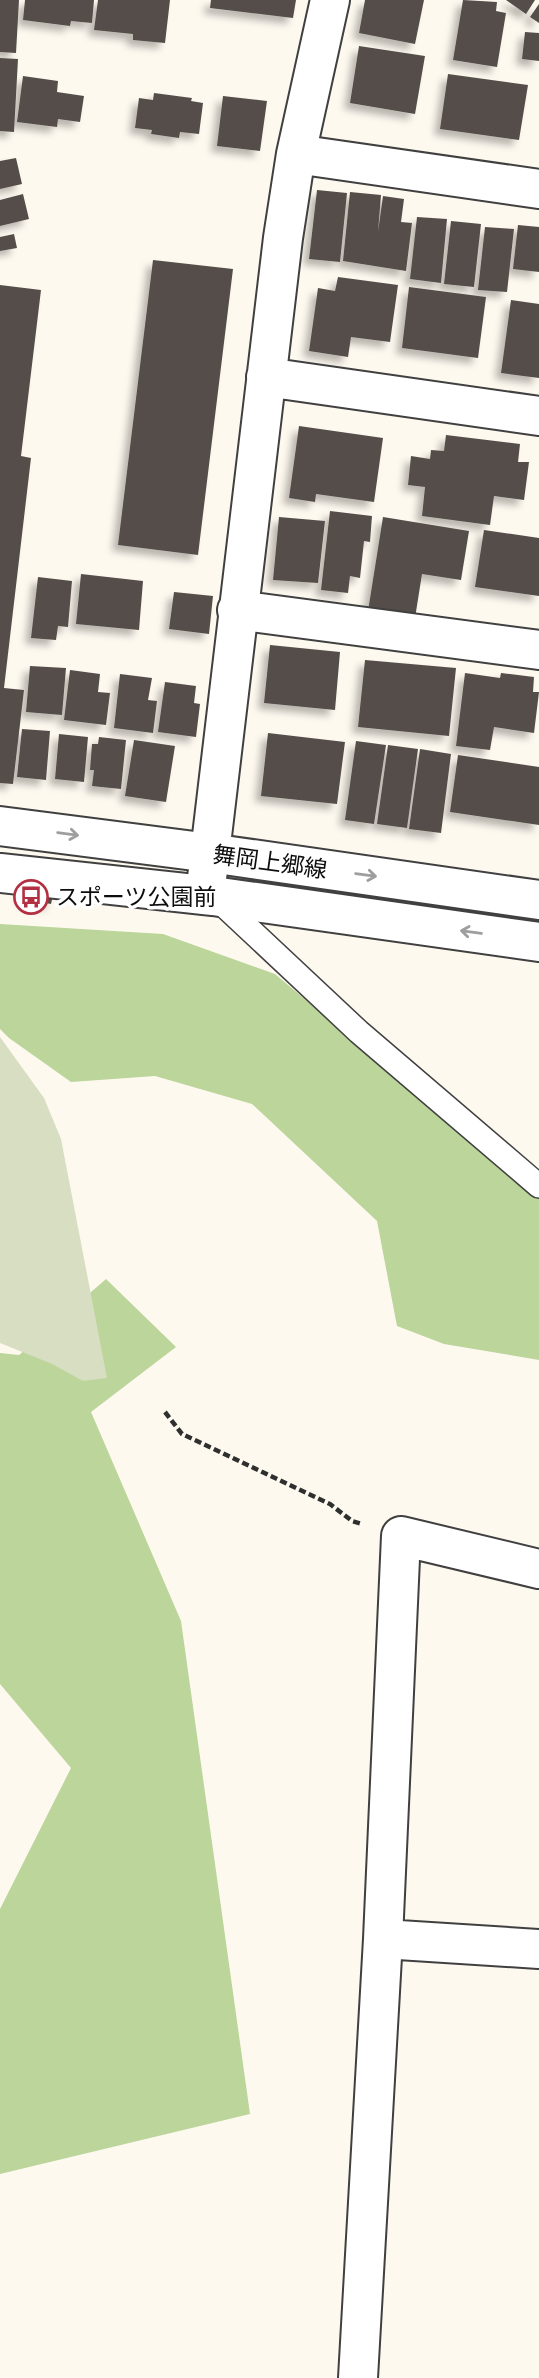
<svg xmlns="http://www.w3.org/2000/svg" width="539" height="2378" font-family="'Zilla Slab','Noto Sans JP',serif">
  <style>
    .forest { fill: #bbd59b }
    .cemetery { fill: #d8dec1 }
    .building { fill: #554e4a; filter: url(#shadow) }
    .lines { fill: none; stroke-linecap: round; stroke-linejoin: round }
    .service-casing { stroke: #404040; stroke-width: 26 }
    .minor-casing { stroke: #404040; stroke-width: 42 }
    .tertiary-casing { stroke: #404040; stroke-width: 42 }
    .path { stroke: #2f2f2f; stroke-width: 4.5; stroke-dasharray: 7 3.5; stroke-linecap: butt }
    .service { stroke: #fff; stroke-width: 23 }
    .minor { stroke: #fff; stroke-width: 38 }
    .tertiary { stroke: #fff; stroke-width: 38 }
    .oneway { stroke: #9e9e9e }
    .labels { text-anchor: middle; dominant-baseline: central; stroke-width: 7; stroke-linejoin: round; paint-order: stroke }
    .street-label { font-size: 23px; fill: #0d0d0d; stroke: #fff }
    .poi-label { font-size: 23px; fill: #0d0d0d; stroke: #fff; text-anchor: start }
  </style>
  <defs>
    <filter id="shadow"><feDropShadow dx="-6" dy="6" stdDeviation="3.5" flood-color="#0004"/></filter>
  </defs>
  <rect width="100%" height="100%" fill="#fef9ef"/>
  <path class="forest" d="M0,924L163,934L275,974L539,1196V1360L444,1344L397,1326L377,1221L252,1104L155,1076L71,1082L9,1038L0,1029Z
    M106,1279L176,1347L91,1412L181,1621L250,2114L0,2174V1909L71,1768L0,1684V1353L19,1355Z"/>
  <path class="cemetery" d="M0,1037L44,1098L61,1139L107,1378L83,1381L52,1364L0,1343Z"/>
  <path class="building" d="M0,0H19L16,53L0,52Z
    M25,0H94L92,23L71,21L70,26L23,20Z
    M98,0H170L165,43L133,40V34L94,30Z
    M211,0H296L293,18L210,8Z
    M365,0H424L415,44L359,33Z
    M463,0L497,2L496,11L506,13L497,67L453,60Z
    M506,0H535L526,14Z
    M539,4V23L530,17Z
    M525,32L539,33V61L522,59Z
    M359,46L425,56L415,114L350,103Z
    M0,58L18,59L14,132L0,131Z
    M448,74L528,85L519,140L440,129Z
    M23,76L58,81L57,92L84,96L80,122L58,119L57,127L17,122Z
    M154,93L192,98L191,101L203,103L199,134L180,132L179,138L151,134L152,130L135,128L139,98L153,100Z
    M223,96L267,101L260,151L217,146Z
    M16,158L22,184L0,189V161Z
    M317,190L347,193L340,262L309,259Z
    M350,192L381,195L378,232L383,196L404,199L401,222L412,223L406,271L343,261Z
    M23,194L29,219L0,226V200Z
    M417,217L447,219L441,283L410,279Z
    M451,221L481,224L474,287L444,284Z
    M518,225L539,227V272L513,269Z
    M485,227L514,229L507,292L478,290Z
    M14,234L17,248L0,251V237Z
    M153,260L233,269L198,555L118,545Z
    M338,277L398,285L390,342L351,337L348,357L309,351L318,288L335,291Z
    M0,285L41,290L21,456L31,458L4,688L24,690L13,784L0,783Z
    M409,287L486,297L478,358L402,348Z
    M511,300L539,304V378L501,373Z
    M299,426L383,438L374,502L316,494L315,502L289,498Z
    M446,435L520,444L518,462H529L524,500L494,496L490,525L422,516L425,487L408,485L411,456L430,459L431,450L444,451Z
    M330,511L372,516L370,542L364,541L360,578L350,576L348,593L321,590Z
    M279,517L325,521L318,583L273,580Z
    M383,517L469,531L461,580L422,574L415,618L368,611Z
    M484,530L539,538V596L475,587Z
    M81,574L143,581L139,630L76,624Z
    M38,577L72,581L68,627L58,626L56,640L31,638Z
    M174,592L213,596L209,634L169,629Z
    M270,645L340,652L335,710L264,703Z
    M365,660L456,668L449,736L358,727Z
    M30,666L66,668L62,715L26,712Z
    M70,670L100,674L98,692L110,693L106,725L64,720Z
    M465,673L500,678L501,673L534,677L533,692H539L534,733L494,727L490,750L456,746Z
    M120,674L152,678L148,700L157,701L153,733L114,728Z
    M165,682L196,686L194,703L200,704L196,737L158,732Z
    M22,729L50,731L46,780L17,777Z
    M268,733L345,742L337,804L261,796Z
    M59,734L88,737L84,782L55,779Z
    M99,737L126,740L121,789L92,786L94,770H90L92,744H98Z
    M134,740L175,746L166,802L125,796Z
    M356,741L386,745L374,824L345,820Z
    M388,745L418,749L407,828L377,824Z
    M420,749L451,754L441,833L409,829Z
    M458,755L539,767V825L450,812Z
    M24,890L53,895L51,904L23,899Z"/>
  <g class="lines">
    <g class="service-casing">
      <path id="service" d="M216,898L359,1032L539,1186"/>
    </g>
    <g class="minor-casing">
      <path id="minor" d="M296,154L539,189
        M266,377L539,416
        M237,610L539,650
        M205,895L283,238L296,154L330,0
        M383,1939L401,1536L539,1569
        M358,2378L383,1939L539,1949"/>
    </g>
    <g class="tertiary-casing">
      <path id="tertiary" d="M0,826L210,853L539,900
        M0,873L213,896L539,942"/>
    </g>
    <path class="path" d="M165,1412L182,1434L330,1504L352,1521L362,1524"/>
    <use href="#service" class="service"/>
    <use href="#minor" class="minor"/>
    <use href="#tertiary" class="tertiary"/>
  </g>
  <defs><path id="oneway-shaft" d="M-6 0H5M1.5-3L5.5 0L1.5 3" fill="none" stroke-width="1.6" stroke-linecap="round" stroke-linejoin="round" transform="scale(1.75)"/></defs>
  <g class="oneway">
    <use href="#oneway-shaft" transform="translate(68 834) rotate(8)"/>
    <use href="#oneway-shaft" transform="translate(366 875) rotate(8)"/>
    <use href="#oneway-shaft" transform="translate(471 932) rotate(-172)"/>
  </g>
  <defs>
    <g id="bus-ring" transform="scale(1.75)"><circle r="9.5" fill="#fff" stroke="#b33043" stroke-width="1.5"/><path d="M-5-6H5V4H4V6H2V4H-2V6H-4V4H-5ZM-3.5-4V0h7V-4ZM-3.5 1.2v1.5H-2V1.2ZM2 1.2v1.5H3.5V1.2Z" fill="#b33043"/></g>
  </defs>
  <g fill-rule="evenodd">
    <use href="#bus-ring" x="31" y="897"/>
  </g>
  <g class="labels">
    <g class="street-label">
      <text transform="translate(270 862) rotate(8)">舞岡上郷線</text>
    </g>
    <g class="poi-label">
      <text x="56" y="897">スポーツ公園前</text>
    </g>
  </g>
</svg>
